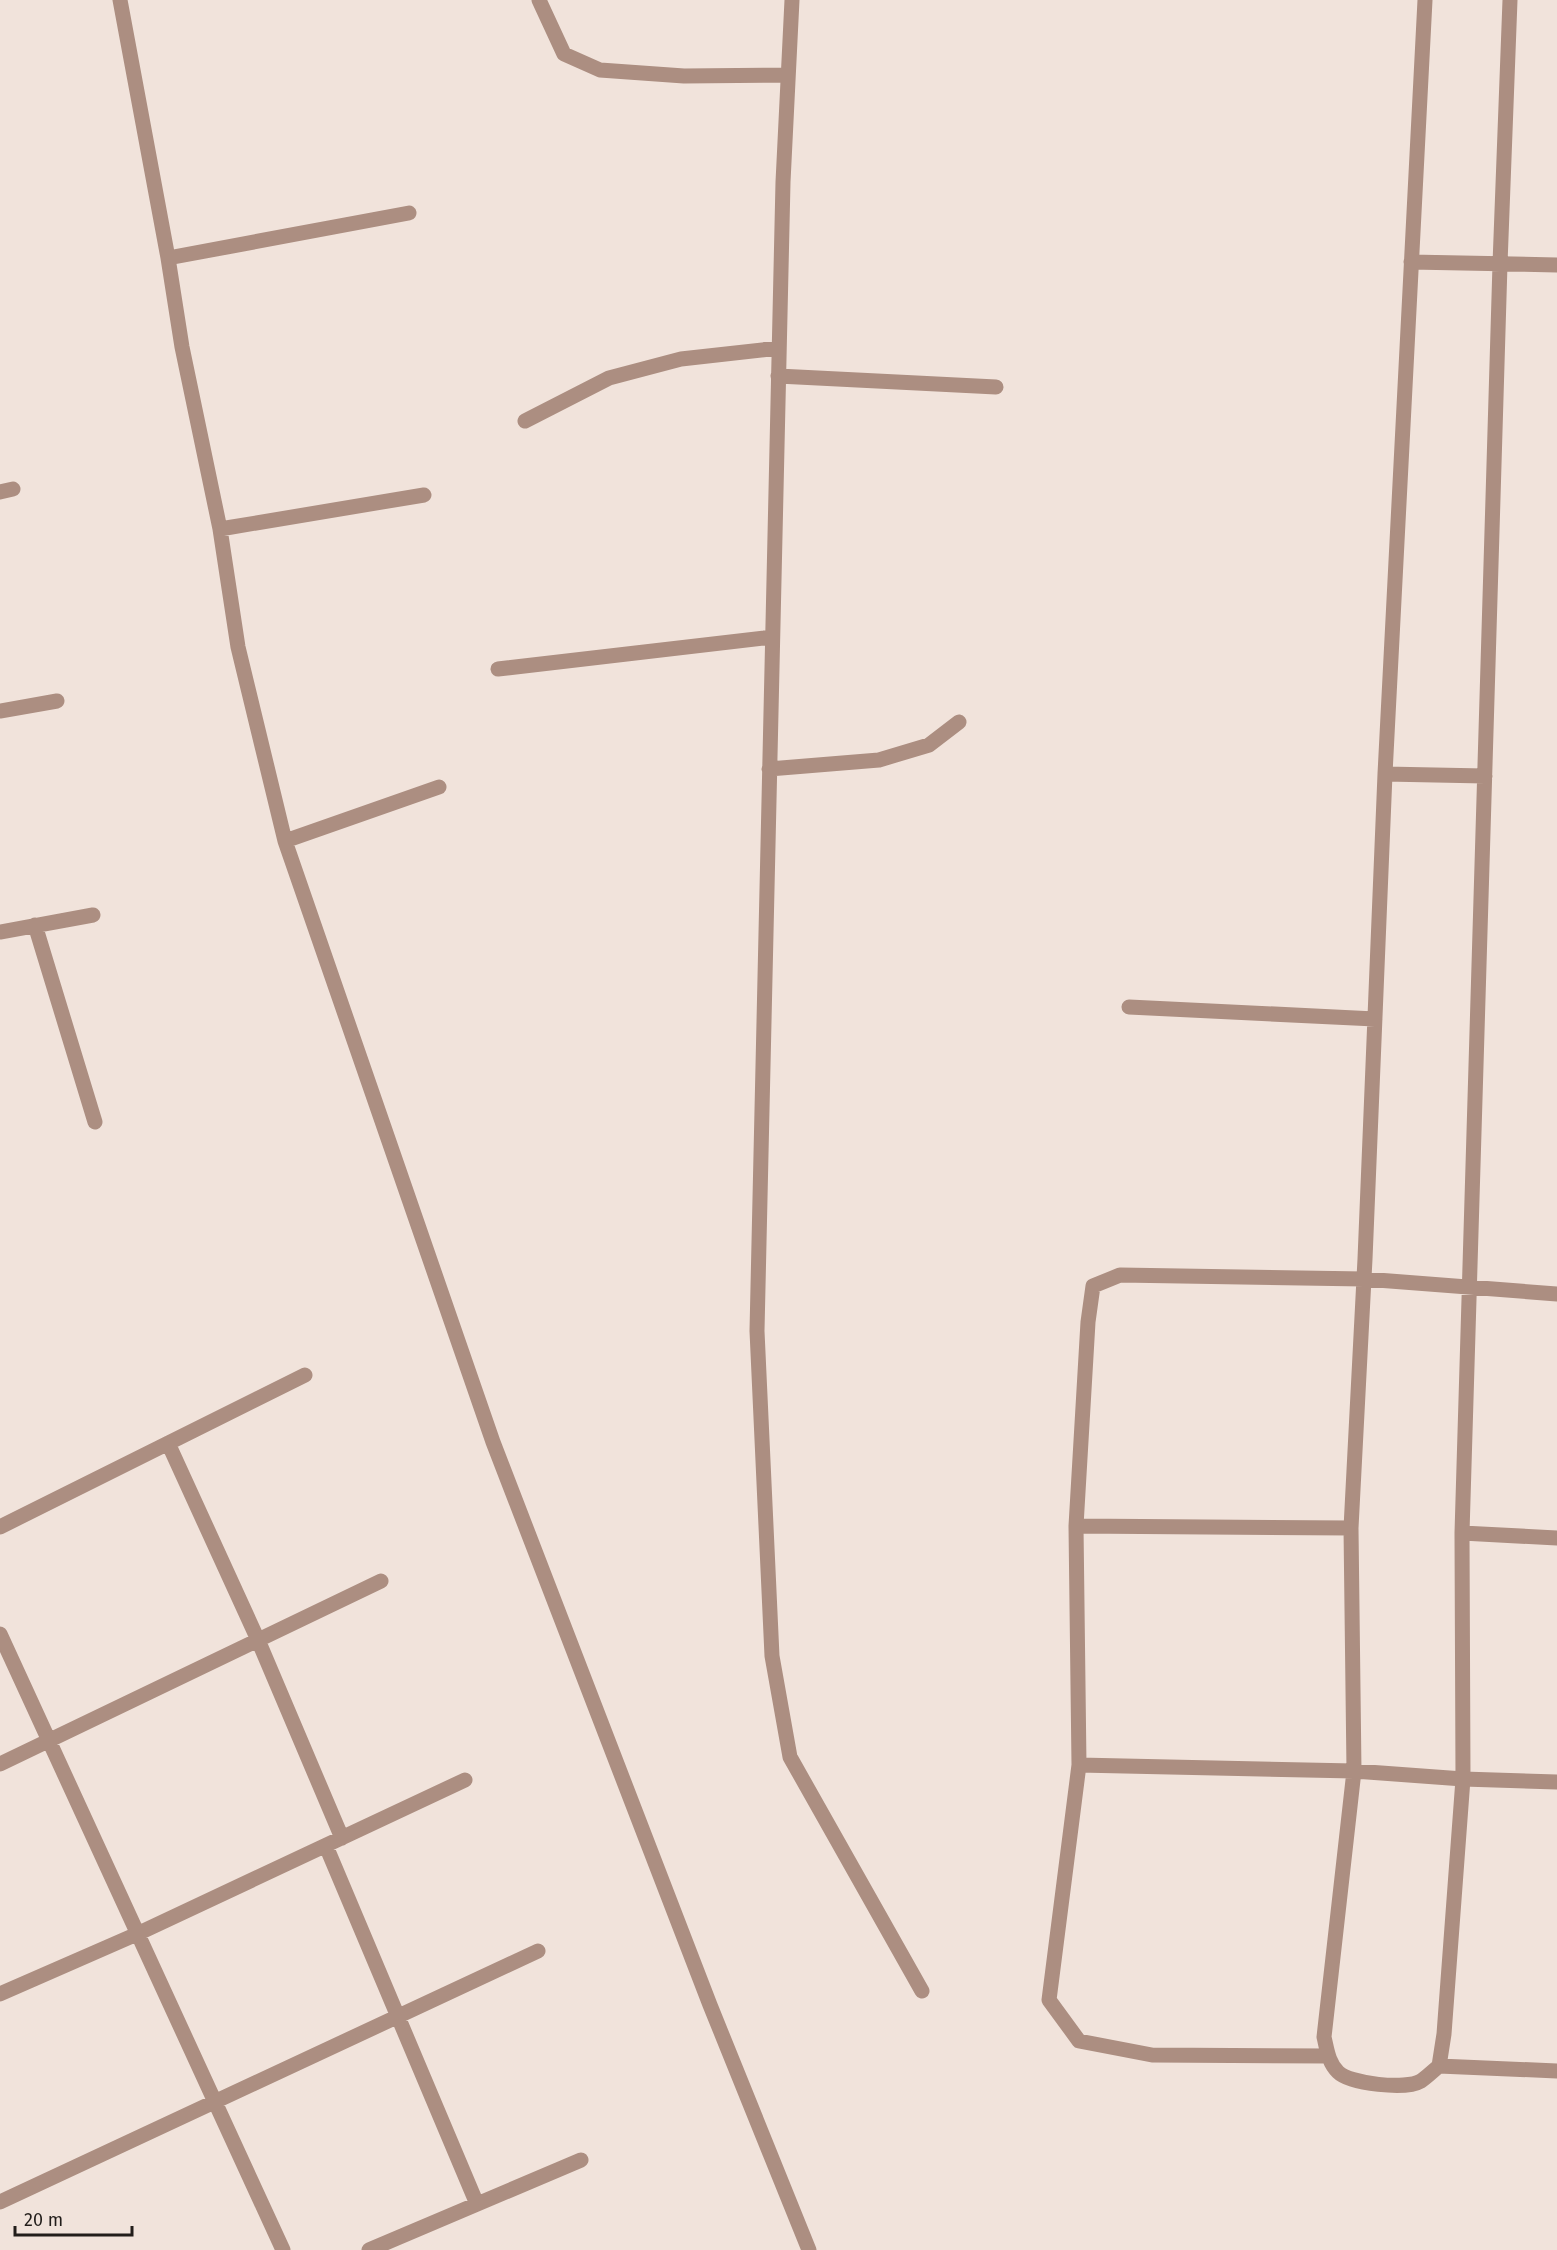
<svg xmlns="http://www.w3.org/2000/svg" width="1557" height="2250" font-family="'Fira Sans',sans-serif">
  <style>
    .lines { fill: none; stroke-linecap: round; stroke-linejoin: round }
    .minor { stroke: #ac8e81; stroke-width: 15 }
  </style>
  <rect width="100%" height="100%" fill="#f1e3db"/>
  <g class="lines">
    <path class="minor" d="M120,0L168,258L182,347L220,529L238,647L285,841L493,1442L710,2005L809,2250
      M539,0L564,54L600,70L684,76L788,75
      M792,0L783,182L757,1331L772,1656L790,1757L922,1991
      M1425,0L1385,774L1365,1259L1351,1528L1354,1771L1324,2037C1327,2049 1328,2062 1338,2072C1350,2084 1406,2090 1421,2081C1427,2077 1433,2071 1439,2066L1444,2034L1463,1779L1462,1533L1500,264L1510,0
      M168,258L409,213
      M1411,262L1557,265
      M778,376L996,387
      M525,421L609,378L681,359L779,348
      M0,492L13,489
      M220,529L424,495
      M498,669L772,637
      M0,711L57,701
      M769,769L879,760L929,745L959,722
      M1385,774L1485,776
      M285,841L439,787
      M35,925L95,1122
      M0,932L93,915
      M1129,1007L1375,1019
      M168,1443L258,1640L342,1838
      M1076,1526L1351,1528
      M0,1527L305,1375
      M1462,1533L1557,1538
      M0,1634L283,2250
      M0,1764L381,1581
      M1079,1765L1354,1771L1463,1779L1557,1782
      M326,1846L477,2204
      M0,1994L137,1934L465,1780
      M1328,2056L1152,2055L1079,2041L1049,2000L1079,1765L1076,1526L1088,1322L1093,1286L1120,1275L1364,1279L1557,1294
      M1439,2066L1557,2071
      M0,2202L538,1951
      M369,2250L581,2160"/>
  </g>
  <path d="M15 2226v9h117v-9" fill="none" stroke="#221d1a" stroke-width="3"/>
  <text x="24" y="2226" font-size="18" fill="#221d1a" stroke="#f1e3db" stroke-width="4.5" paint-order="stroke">20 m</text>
</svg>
